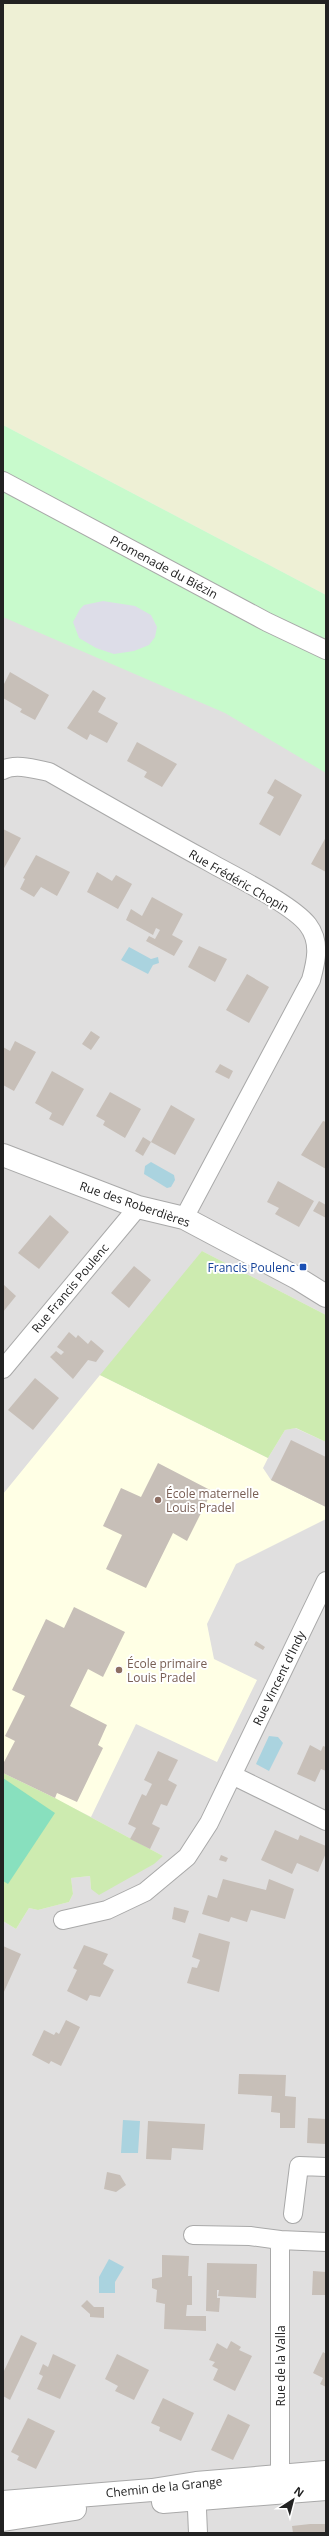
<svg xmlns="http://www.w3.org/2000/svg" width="329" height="2536" font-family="'Open Sans',sans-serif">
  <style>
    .residential { fill: #e0dfdf }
    .education { fill: #ffffe5 }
    .farmland { fill: #eef0d5 }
    .grass { fill: #cdebb0 }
    .park { fill: #c8facc }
    .pitch { fill: #88e0be }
    .plaza { fill: #dddde8 }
    .water { fill: #aad3df }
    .building { fill: #c7bfb8 }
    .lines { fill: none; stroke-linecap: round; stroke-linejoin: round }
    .minor-casing { stroke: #a9a9a9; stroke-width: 20 }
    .tertiary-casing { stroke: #a9a9a9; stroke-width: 24 }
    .minor { stroke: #fff; stroke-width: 18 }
    .tertiary { stroke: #fff; stroke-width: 22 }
    .transit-dot { fill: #1a4fb4; stroke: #fff; stroke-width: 1.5 }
    .education-dot { fill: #8d6e63; stroke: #fff; stroke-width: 1.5 }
    .labels { text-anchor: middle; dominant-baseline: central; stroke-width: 4; stroke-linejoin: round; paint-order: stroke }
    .street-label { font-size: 12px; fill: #222; stroke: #fff }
    .transit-label { font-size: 12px; fill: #164399; stroke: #fff; text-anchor: end }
    .education-label { font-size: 12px; fill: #785e54; stroke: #fff; text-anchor: start }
  </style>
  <rect width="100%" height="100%" fill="#f2efe9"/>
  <path class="residential" d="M3,594L326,760V1315L202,1251L268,1458L285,1430L295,1428L326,1442V2533H3V1921L16,1929L29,1908L38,1910L69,1902L73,1894L71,1878L90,1876L91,1889L163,1856L55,1798L3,1773Z"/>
  <path class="education" d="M100,1375L268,1458L263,1468L271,1480L326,1507V1519L236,1564L207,1624L214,1659L257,1680L217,1762L136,1724L91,1817L3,1773V1494Z"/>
  <path class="farmland" d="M3,3H326V595L3,425Z"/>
  <path class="grass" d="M202,1251L326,1315V1442L296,1428L285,1430L268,1458L100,1375Z
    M3,1773L55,1798L163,1856L154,1864L99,1895L91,1889L90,1876L71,1878L73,1894L69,1902L38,1910L29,1908L16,1929L3,1921Z"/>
  <path class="park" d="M3,425L326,595V773L225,713L3,617Z"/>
  <path class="pitch" d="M3,1778L55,1813L8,1884L3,1881Z"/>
  <path class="plaza" d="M103,601L135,606L151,615L157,627L155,637L149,645L134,651L114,654L96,648L79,638L73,622L80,609L84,605Z"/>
  <path class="water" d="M129,947L151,959L158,957L159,963L153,965L148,974L121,960Z
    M151,1162L174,1175L175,1180L171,1187L167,1188L144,1174L145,1166Z
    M269,1736L278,1737L283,1743L269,1771L256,1764Z
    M123,2120L140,2121L138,2153H121Z
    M109,2259L124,2267L115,2282V2293H99V2277Z"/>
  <path class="building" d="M10,672L49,695L35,720L20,712L22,709L3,698V686Z
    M93,690L106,698L98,712L118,723L107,743L90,734L87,740L67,728Z
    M137,742L177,764L162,787L144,777L147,772L127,761Z
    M275,779L302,795L280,836L259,824L274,797L267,793Z
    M3,829L21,838L3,870Z
    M326,837V872L311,864Z
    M36,855L70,872L57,896L41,887L34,897L20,889L25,879L23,878Z
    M97,872L112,881L116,875L132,884L118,909L87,892Z
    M152,897L183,914L172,935L183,941L174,956L146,941L149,936L155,939L160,930L156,928L153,935L126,920L131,909L142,916Z
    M199,946L227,959L215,982L188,967Z
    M247,974L269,987L249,1023L226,1010Z
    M91,1031L100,1037L91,1050L82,1044Z
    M15,1041L36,1052L14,1091L3,1085V1047L10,1051Z
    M220,1064L233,1071L229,1079L215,1072Z
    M52,1071L84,1089L63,1126L49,1119L52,1113L35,1103Z
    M110,1092L141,1109L125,1138L103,1125L105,1121L96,1116Z
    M171,1105L195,1119L175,1155L151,1142Z
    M323,1121L326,1122V1169L301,1155Z
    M143,1137L151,1142L143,1156L135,1151Z
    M278,1181L314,1201L299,1227L275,1214L279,1208L267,1202Z
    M319,1201L326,1205V1218L313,1211Z
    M50,1215L69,1232L39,1269L18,1253Z
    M134,1266L151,1280L129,1308L111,1293Z
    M3,1284L16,1296L3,1312Z
    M69,1332L76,1338L78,1335L88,1344L91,1340L104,1351L96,1362L88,1360L73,1379L50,1357L56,1351L61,1355L64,1352L57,1347Z
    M35,1378L59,1398L33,1430L8,1410Z
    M291,1440L326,1457V1507L271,1480Z
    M158,1463L212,1491L187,1541L173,1533L146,1588L106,1569L122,1535L103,1526L121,1488L141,1497Z
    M74,1607L125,1632L103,1677L88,1669L70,1706L107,1725L98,1745L103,1748L77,1802L57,1793L55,1798L3,1773V1764L15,1741L5,1736L25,1696L12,1690L46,1619L64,1628Z
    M256,1641L265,1647L263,1650L254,1645Z
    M310,1745L321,1751L323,1746L326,1747V1771L321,1769L315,1782L297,1774Z
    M158,1751L178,1760L168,1780L177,1785L167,1806L161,1804L152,1824L160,1828L150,1849L130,1839L136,1828L128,1824L142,1794L146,1796L152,1784L144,1780Z
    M275,1830L298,1840L300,1835L326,1846V1853L318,1872L297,1863L292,1874L261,1860Z
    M221,1855L228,1858L226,1862L219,1860Z
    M223,1879L266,1890L269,1879L294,1889L285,1919L251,1910L247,1922L231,1917L229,1922L202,1914L208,1895L217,1898Z
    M174,1907L189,1911L185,1923L172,1919Z
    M199,1933L230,1942L219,1992L187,1983L192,1967L197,1968L200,1960L192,1957Z
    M84,1945L108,1954L103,1964L114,1970L100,1997L90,1995L87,2001L67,1991L77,1970L73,1968Z
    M3,1946L21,1954L3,1994Z
    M66,2020L80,2027L61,2066L51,2061L49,2064L32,2055L44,2030L54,2035L56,2032L59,2034Z
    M239,2074L286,2075L285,2096L296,2097L295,2128H280V2113L271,2112L272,2096L238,2094Z
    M308,2118L326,2119V2144L307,2143Z
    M148,2121L205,2124L203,2150L172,2148L171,2160L146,2159Z
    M107,2172L120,2175L126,2185L116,2192L104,2189Z
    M162,2255L189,2256L188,2276H192V2305H187L186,2316H206V2331L164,2329L165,2304L156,2302L157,2290L152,2288V2279L162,2277Z
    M207,2263L257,2264L256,2298L218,2296L219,2290H217V2298H220L219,2312L206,2311Z
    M313,2271L326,2272V2295H312Z
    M87,2300L94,2307H104V2318L90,2317V2314L81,2306Z
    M21,2335L37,2343L10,2400L3,2396V2373Z
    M231,2341L241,2347L239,2350L252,2356L235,2391L213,2380L218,2369L212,2366L215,2362L209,2360L217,2343L227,2349Z
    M323,2352L326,2354V2387L320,2384L323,2378L313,2373Z
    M53,2354L76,2365L60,2399L37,2389L43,2376L39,2374L43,2364L48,2367Z
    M117,2354L149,2370L134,2400L115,2391L118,2386L105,2379Z
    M163,2398L194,2413L181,2441L159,2431L160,2427L151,2423Z
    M228,2414L250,2425L233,2460L211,2450Z
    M28,2418L55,2431L36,2469L17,2460L19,2456L11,2452Z
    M310,2524H326V2533H293L292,2526Z"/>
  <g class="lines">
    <g class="minor-casing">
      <path id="minor" d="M3,481L267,622L326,650
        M3,770C15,763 35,769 49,772C103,803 156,833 211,863C234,876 293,905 308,925C321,942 316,962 311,980L184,1218
        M3,1369L138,1207
        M232,1775L326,1821
        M63,1920L107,1910L145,1892L187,1857L209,1823L326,1581
        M293,2214L299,2166L326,2167
        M193,2235L250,2236L280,2240
        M196,2486L198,2533
        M280,2488V2240L326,2242"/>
    </g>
    <g class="tertiary-casing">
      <path id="tertiary" d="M3,1155L138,1207L184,1218L297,1278L326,1296
        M3,2502L152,2490L196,2483L326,2472
        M163,2502L326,2489
        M3,2520L75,2509"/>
    </g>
    <use href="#minor" class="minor"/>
    <use href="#tertiary" class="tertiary"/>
  </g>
  <rect class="transit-dot" x="299" y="1263" width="8" height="8" rx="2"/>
  <g class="education-dot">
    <circle cx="158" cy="1500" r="4"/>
    <circle cx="119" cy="1670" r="4"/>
  </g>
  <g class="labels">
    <g class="street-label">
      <text transform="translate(164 567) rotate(28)">Promenade du Biézin</text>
      <text transform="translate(239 881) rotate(30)">Rue Frédéric Chopin</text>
      <text transform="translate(135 1204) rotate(19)">Rue des Roberdières</text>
      <text transform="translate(70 1288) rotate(-50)">Rue Francis Poulenc</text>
      <text transform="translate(279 1678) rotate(-64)">Rue Vincent d'Indy</text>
      <text transform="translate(280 2366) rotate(-90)">Rue de la Valla</text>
      <text transform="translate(164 2487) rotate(-6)">Chemin de la Grange</text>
    </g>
    <g class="transit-label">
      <text x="295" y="1267">Francis Poulenc</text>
    </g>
    <g class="education-label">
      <text x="166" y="1493">École maternelle<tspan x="166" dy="14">Louis Pradel</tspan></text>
      <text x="127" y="1663">École primaire<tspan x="127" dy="14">Louis Pradel</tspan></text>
    </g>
  </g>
  <rect width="329" height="2536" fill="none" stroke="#222222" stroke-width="8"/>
  <g transform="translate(293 2500) rotate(36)" stroke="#ffffff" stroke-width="3" paint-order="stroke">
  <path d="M0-3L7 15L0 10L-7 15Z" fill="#222222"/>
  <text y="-6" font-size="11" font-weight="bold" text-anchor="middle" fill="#222222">N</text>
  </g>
</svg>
